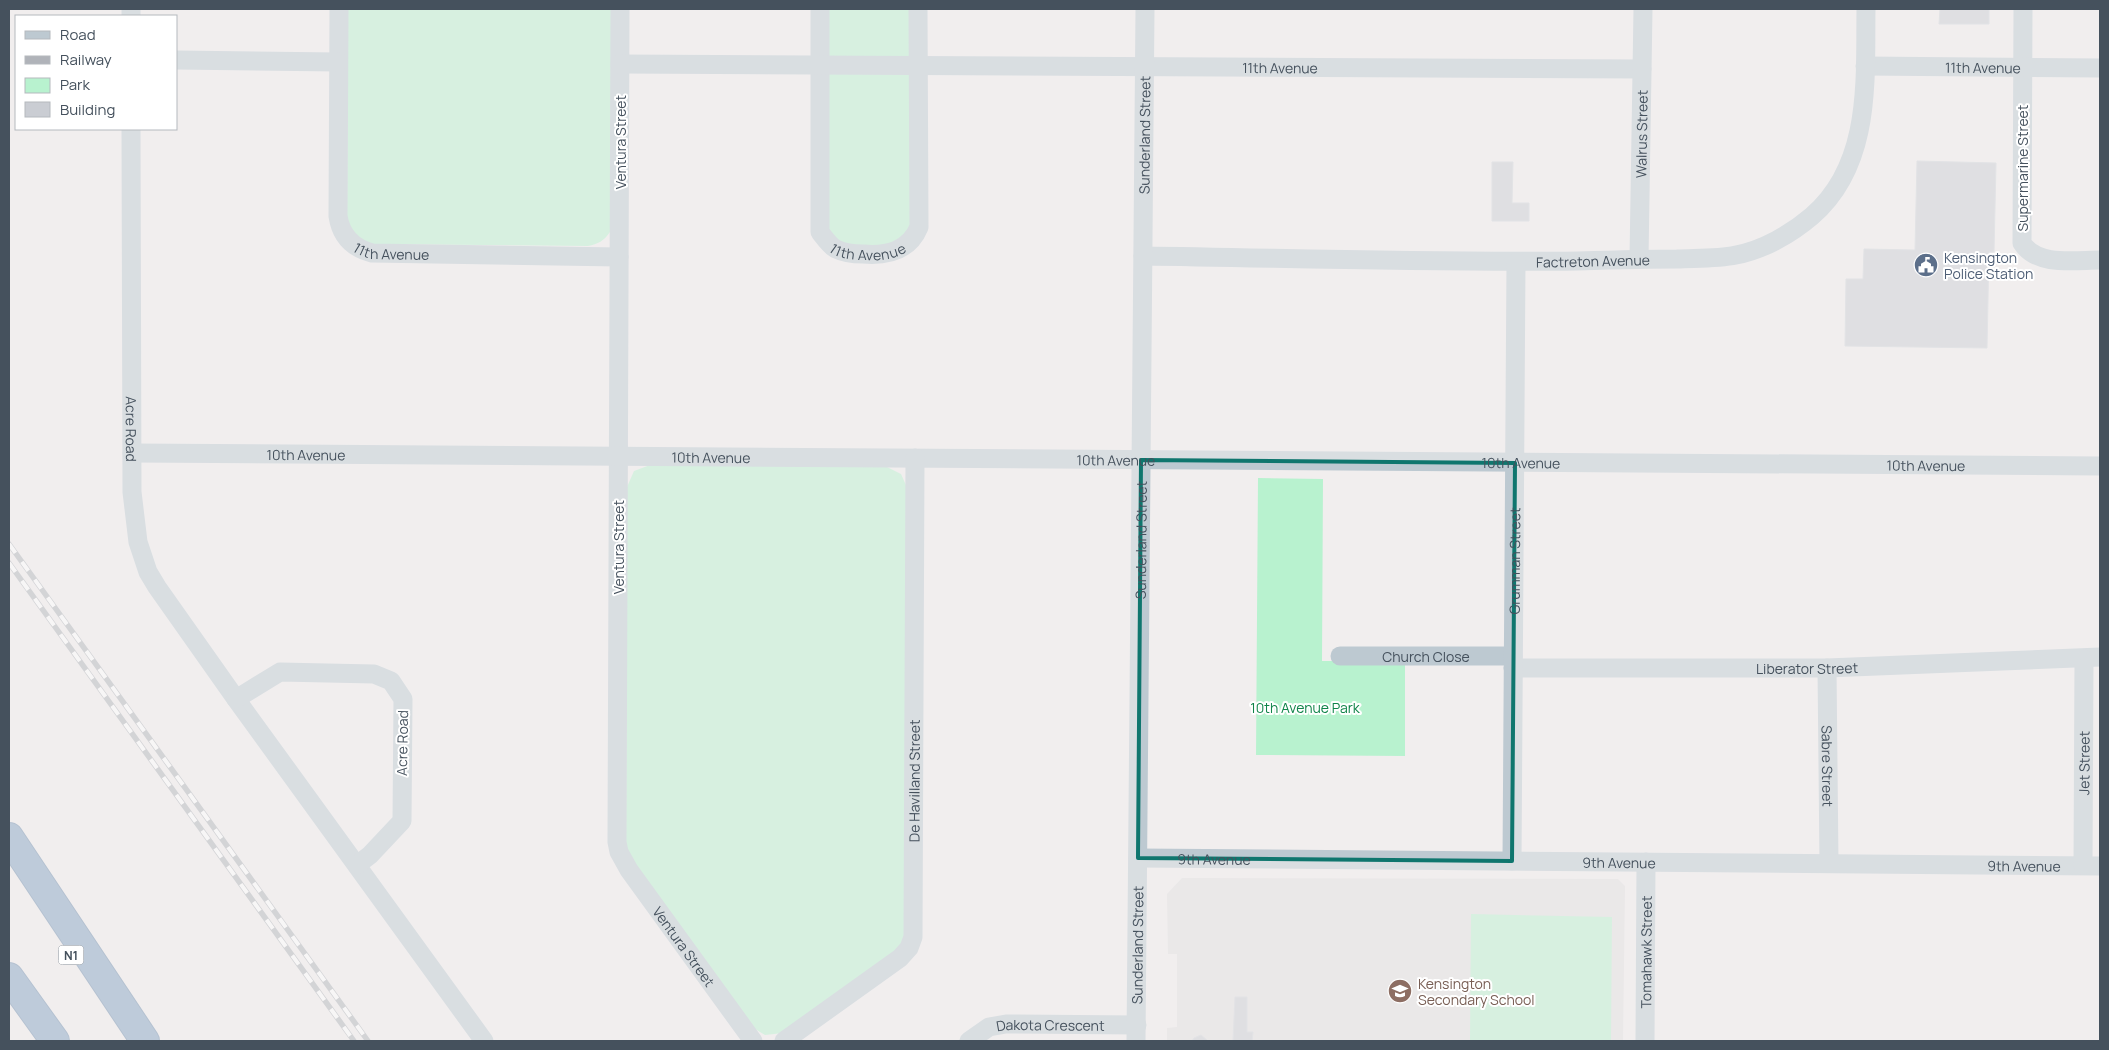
<svg xmlns="http://www.w3.org/2000/svg" width="2109" height="1050" font-family="Manrope,sans-serif">
  <style>
    .education { fill: #e2dfe0 }
    .green { fill: #b8f2cf }
    .building { fill: #cacdd3; stroke: #d1d4da }
    .lines { fill: none; stroke-linecap: round; stroke-linejoin: round }
    .highway-casing { stroke: #6d8bad; stroke-width: 30 }
    .street { stroke: #bdc9d1; stroke-width: 19 }
    .highway { stroke: #82a1c1; stroke-width: 28 }
    .rail-casing { stroke: #b0b3b9; stroke-width: 5.5 }
    .rail { stroke: #fff; stroke-width: 4; stroke-dasharray: 11; stroke-linecap: butt }
    .marked { fill: none; stroke: #0f766e; stroke-width: 4; stroke-linejoin: round }
    .labels { text-anchor: middle; dominant-baseline: central; stroke-width: 4; stroke-linejoin: round; paint-order: stroke }
    .shield { fill: #fff; stroke: #7d858e; stroke-width: 1 }
    .shield-label { font-size: 12px; font-weight: bold; fill: #45515d }
    .street-label { font-size: 14px; fill: #45515d; stroke: #fff }
    .service-label { font-size: 14px; fill: #4e5e75; stroke: #fff; text-anchor: start }
    .park-label { font-size: 14px; fill: #108449; stroke: #fff }
    .education-label { font-size: 14px; fill: #785e54; stroke: #fff; text-anchor: start }
  </style>
  <rect width="100%" height="100%" fill="#f1eeee"/>
  <path class="education" d="M1182,878L1618,879L1625,886L1623,1041H1167V1028L1177,1027V954H1168L1167,894Z"/>
  <path class="green" d="M348,9H614L610,232C604,241 598,244 588,246L370,244L353,236L347,219Z
    M820,9H918L919,227L870,255L820,232Z
    M650,465L885,466L901,474L909,492L905,935L902,946L783,1033L765,1035L752,1027L632,860L626,848L627,487L634,471Z
    M1258,478L1323,479L1322,661H1405V756L1256,755Z
    M1471,914L1612,917L1611,1041H1470Z"/>
  <path class="building" d="M1940,9H1989V24H1939Z
    M1917,161L1996,163L1994,252H1989L1987,348L1845,346L1846,279H1863L1864,249L1915,250Z
    M1492,162H1513L1512,203H1529V221H1492Z
    M1235,997H1247V1032H1253L1252,1041H1233Z
    M1201,1035L1208,1041H1192L1194,1038Z"/>
  <g class="lines">
    <g class="highway-casing">
      <path id="highway" d="M9,837L145,1041
        M9,977L55,1041"/>
    </g>
    <g class="street">
      <path id="s1" d="M339,9L338,216C341,236 353,248 372,253L619,257"/>
      <path id="s2" d="M620,9L617,842L619,852L629,870L753,1041"/>
      <path id="s3" d="M820,9V232C824,237 830,246 836,249C844,253 854,254 863,254C887,256 909,251 919,227L918,9"/>
      <path d="M2023,9L2022,243C2037,267 2076,260 2100,260"/>
      <path d="M131,16V9"/>
      <path d="M176,60L338,62"/>
      <path id="s4" d="M620,64L1642,69"/>
      <path id="s5" d="M1865,66L2100,68"/>
      <path id="s6" d="M131,129L132,492L138,542L148,572L157,587L236,699L484,1041"/>
      <path id="s7" d="M1143,256C1288,258 1433,263 1578,261C1611,260 1644,259 1677,259C1696,258 1717,259 1736,255C1763,250 1791,234 1812,216C1872,164 1865,80 1866,9"/>
      <path id="s8" d="M1639,259L1643,9"/>
      <path id="s9" d="M132,453L2100,466"/>
      <path id="s10" d="M1340,656H1513"/>
      <path id="s11" d="M1513,668H1827L2100,657"/>
      <path id="s12" d="M1827,668L1829,863"/>
      <path d="M236,699L280,672L374,674L391,681L403,699L402,821L370,855L357,865"/>
      <path id="s13" d="M1138,858L2100,866"/>
      <path id="s14" d="M1512,861L1516,262"/>
      <path id="s15" d="M2083,865L2084,659"/>
      <path id="s16" d="M784,1041L900,958L909,948L913,937L915,458"/>
      <path id="s17" d="M969,1041L989,1027L1006,1024L1137,1025"/>
      <path id="s18" d="M1136,1041L1145,9"/>
      <path id="s19" d="M1645,1041L1646,862"/>
    </g>
    <use href="#highway" class="highway"/>
    <g class="rail-casing">
      <path id="rail" d="M9,544L368,1041
        M9,563L354,1041"/>
    </g>
    <use href="#rail" class="rail"/>
  </g>
  <path d="M0 0H2109V1050H0ZM1141,460L1515,463L1512,861L1138,858Z" fill="#f1eeee" fill-opacity=".55" fill-rule="evenodd"/>
  <path class="marked" d="M1141,460L1515,463L1512,861L1138,858Z"/>
  <defs>
    <g id="civic-disc" transform="scale(1.25)"><circle r="9.5" fill="#5c6f8a" stroke="#fff"/><path d="M-.6-6.5H3V-4.5H.6V-3L4-1V1h2V6H-6V1h2V-1L-.6-3ZM-1.2 2.5V6h2.4V2.5Z" fill="#fff"/></g>
    <g id="school-disc" transform="scale(1.25)"><circle r="9.5" fill="#8d6e63" stroke="#fff"/><path d="M0-5L7-2L0 1L-7-2ZM-4 1L0 2.5L4 1V4Q0 6-4 4Z" fill="#fff"/></g>
  </defs>
  <g fill-rule="evenodd">
    <use href="#civic-disc" x="1926" y="265"/>
    <use href="#school-disc" x="1400" y="991"/>
  </g>
  <g class="labels">
    <rect class="shield" x="58.5" y="945.5" width="25" height="19" rx="4"/>
    <g class="shield-label">
      <text x="71" y="955">N1</text>
    </g>
    <g class="street-label">
      <text stroke="none"><textPath href="#s4" startOffset="660">11th Avenue</textPath></text>
      <text stroke="none"><textPath href="#s5" startOffset="118">11th Avenue</textPath></text>
      <text stroke="none"><textPath href="#s8" startOffset="125">Walrus Street</textPath></text>
      <text stroke="none"><textPath href="#s18" startOffset="906">Sunderland Street</textPath></text>
      <text transform="translate(620 142) rotate(-90)">Ventura Street</text>
      <text transform="translate(2022 168) rotate(-90)">Supermarine Street</text>
      <text stroke="none"><textPath href="#s3" startOffset="279">11th Avenue</textPath></text>
      <text stroke="none"><textPath href="#s1" startOffset="280">11th Avenue</textPath></text>
      <text stroke="none"><textPath href="#s7" startOffset="450">Factreton Avenue</textPath></text>
      <text stroke="none"><textPath href="#s6" startOffset="300">Acre Road</textPath></text>
      <text stroke="none"><textPath href="#s9" startOffset="174">10th Avenue</textPath></text>
      <text stroke="none"><textPath href="#s9" startOffset="579">10th Avenue</textPath></text>
      <text stroke="none"><textPath href="#s9" startOffset="984">10th Avenue</textPath></text>
      <text stroke="none"><textPath href="#s9" startOffset="1389">10th Avenue</textPath></text>
      <text stroke="none"><textPath href="#s9" startOffset="1794">10th Avenue</textPath></text>
      <text stroke="none"><textPath href="#s18" startOffset="501">Sunderland Street</textPath></text>
      <text transform="translate(618 547) rotate(-90)">Ventura Street</text>
      <text stroke="none"><textPath href="#s14" startOffset="300">Grumman Street</textPath></text>
      <text stroke="none"><textPath href="#s10" startOffset="86">Church Close</textPath></text>
      <text stroke="none"><textPath href="#s11" startOffset="294">Liberator Street</textPath></text>
      <text transform="translate(402 743) rotate(-89)">Acre Road</text>
      <text stroke="none"><textPath href="#s15" startOffset="102">Jet Street</textPath></text>
      <text stroke="none"><textPath href="#s12" startOffset="98">Sabre Street</textPath></text>
      <text stroke="none"><textPath href="#s16" startOffset="324">De Havilland Street</textPath></text>
      <text stroke="none"><textPath href="#s13" startOffset="76">9th Avenue</textPath></text>
      <text stroke="none"><textPath href="#s13" startOffset="481">9th Avenue</textPath></text>
      <text stroke="none"><textPath href="#s13" startOffset="886">9th Avenue</textPath></text>
      <text stroke="none"><textPath href="#s18" startOffset="96">Sunderland Street</textPath></text>
      <text stroke="none"><textPath href="#s2" startOffset="958">Ventura Street</textPath></text>
      <text stroke="none"><textPath href="#s19" startOffset="89">Tomahawk Street</textPath></text>
      <text stroke="none"><textPath href="#s17" startOffset="86">Dakota Crescent</textPath></text>
    </g>
    <g class="service-label">
      <text x="1944" y="257">Kensington<tspan x="1944" dy="16">Police Station</tspan></text>
    </g>
    <g class="park-label">
      <text x="1305" y="707">10th Avenue Park</text>
    </g>
    <g class="education-label">
      <text x="1418" y="983">Kensington<tspan x="1418" dy="16">Secondary School</tspan></text>
    </g>
  </g>
  <rect width="2109" height="1050" fill="none" stroke="#45515d" stroke-width="20"/>
  <rect x="15" y="15" width="162" height="115" fill="#ffffff" stroke="#b5b9be"/>
  <rect x="25" y="31" width="25" height="8" fill="#bdc9d1" stroke="#b5b9be"/>
  <text x="60" y="40" font-size="15" fill="#45515d">Road</text>
  <rect x="25" y="56" width="25" height="8" fill="#b0b3b9" stroke="#b5b9be"/>
  <text x="60" y="65" font-size="15" fill="#45515d">Railway</text>
  <rect x="25" y="78" width="25" height="15" fill="#b8f2cf" stroke="#b5b9be"/>
  <text x="60" y="90" font-size="15" fill="#45515d">Park</text>
  <rect x="25" y="102" width="25" height="15" fill="#cacdd3" stroke="#b5b9be"/>
  <text x="60" y="115" font-size="15" fill="#45515d">Building</text>
</svg>
